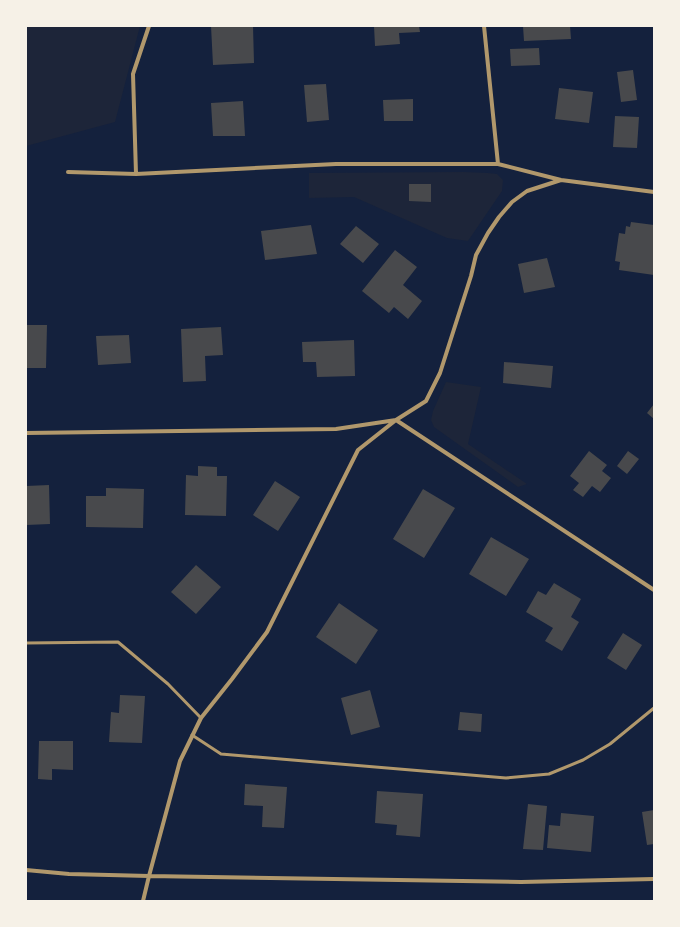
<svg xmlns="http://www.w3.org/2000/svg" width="680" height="927" font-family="'Fira Sans Condensed',sans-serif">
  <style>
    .green { fill: #1d2539 }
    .building { fill: #48494c }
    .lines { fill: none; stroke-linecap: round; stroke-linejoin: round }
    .service { stroke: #b1986c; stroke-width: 3 }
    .minor { stroke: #b1986c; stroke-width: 4 }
  </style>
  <rect width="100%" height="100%" fill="#14213d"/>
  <path class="green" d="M26,26H140L115,122L26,146Z
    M463,172L488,173L497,174L503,180L502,191L468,241L447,238L354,197L309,198V173Z
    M446,382L481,387L468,444L527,484L518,487L434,427L431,420L433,411Z"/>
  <path class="building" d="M211,26H253L254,63L213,65Z
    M374,26H419L420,32L399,33L400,44L375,46Z
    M523,26H570L571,39L524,41Z
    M539,48L540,65L511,66L510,49Z
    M633,70L637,100L621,102L617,72Z
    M326,84L329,120L307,122L304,85Z
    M559,88L593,92L589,123L555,119Z
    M413,99V121H384L383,100Z
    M243,101L245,136H213L211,103Z
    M615,116L639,117L637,148L613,147Z
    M409,184H431V202L409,201Z
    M631,222L654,225V275L619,270L620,262L615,261L619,233L625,234L626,226L630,227Z
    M311,225L317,254L265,260L261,231Z
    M356,226L379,244L363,263L340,244Z
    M395,250L417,267L403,285L422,301L408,319L394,307L389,313L362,291Z
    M547,258L555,287L524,293L518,264Z
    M26,325H47L46,368H26Z
    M221,327L223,355L205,356L206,381L183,382L181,329Z
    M129,335L131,363L98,365L96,336Z
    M354,340L355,376L317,377L316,362H303L302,342Z
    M504,362L553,366L551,388L503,383Z
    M654,404V419L647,413Z
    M589,451L607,465L602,471L611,478L600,492L592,486L583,497L573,490L579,483L570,476Z
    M628,451L639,459L627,474L617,466Z
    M198,466L217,467V476H227L226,516L185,515L186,475L198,476Z
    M275,481L300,497L278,531L253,515Z
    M49,485L50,524L26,525V486Z
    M106,488L144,489L143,528L86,527V496H106Z
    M423,489L455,508L424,558L393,539Z
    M491,537L529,559L506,596L469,574Z
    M196,565L221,587L196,614L171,592Z
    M554,583L581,599L571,617L579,622L562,651L545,641L553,628L526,612L538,591L546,595Z
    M339,603L378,630L356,664L316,637Z
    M623,633L642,645L626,670L607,658Z
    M370,690L380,727L351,735L341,698Z
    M120,695L145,696L142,743L109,742L111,712L119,713Z
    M460,712L482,714L481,732L458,730Z
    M39,741H73V770L52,769V780L38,779Z
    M245,784L287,787L284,828L262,827L263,806L244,805Z
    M377,791L423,794L420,837L396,835L397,825L375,823Z
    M528,804L547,806L543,850L523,849Z
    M654,810V844L647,845L642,812Z
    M561,813L594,816L591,852L547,848L549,825L560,826Z"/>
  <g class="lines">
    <path class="service" d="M26,643L118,642L168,684L201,718
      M192,735L221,754L506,778L549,774L583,760L610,744L654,708"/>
    <path class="minor" d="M484,26L498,164
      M68,172L136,174L336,164H498L561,180L654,192
      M136,174L133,74L149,26
      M26,433L336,429L396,420L654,590
      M26,870L69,874L149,876L180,761L201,718L232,679L267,632L358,450L396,420L426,401L440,373L471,276L476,255L488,233L499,217L512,202L527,191L561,180
      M143,901L149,876L521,882L654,879"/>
  </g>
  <rect width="680" height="927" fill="none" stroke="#f6f1e7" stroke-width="54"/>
</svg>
